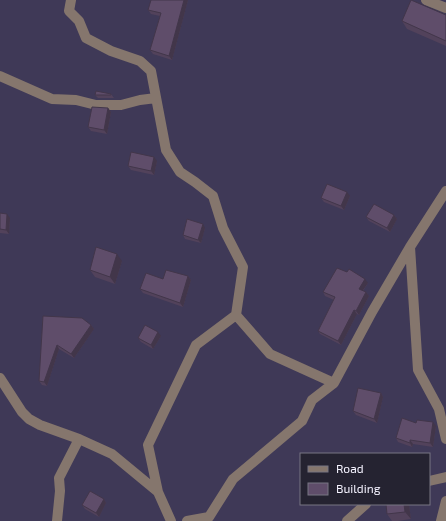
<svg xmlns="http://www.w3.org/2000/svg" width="446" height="521" font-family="'Exo 2',sans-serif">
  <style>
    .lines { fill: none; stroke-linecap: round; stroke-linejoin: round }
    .minor { stroke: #85766d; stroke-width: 10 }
    .wall { fill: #52425b }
    .shaded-wall { fill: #42364a }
    .building { fill: #5f4d6a; stroke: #42364a }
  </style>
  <rect width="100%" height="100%" fill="#3f3957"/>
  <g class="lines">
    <path class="minor" d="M71,0L69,11L79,21L86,38L111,51L140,61L151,71L166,150L180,172L195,182L213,196L223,228L243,267L236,315L270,354L334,383
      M426,0L446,8
      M0,76L52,99L76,100L96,105H121L140,100L156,98
      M410,247L418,370L439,409L446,439
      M0,378L22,412L29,419L40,425L79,439L112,454L158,492L171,521
      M429,481L446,477
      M158,492L148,445L196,345L236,315
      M57,521L60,491L59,478L79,439
      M187,521L209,517L233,479L302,421L312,400L334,383L372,312L410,247L446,191
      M347,521L366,504
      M441,521L446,501"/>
  </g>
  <path class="wall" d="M188,0L172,60L153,54L150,50L160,16L151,14L148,10Z
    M446,15V46L407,29L402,21Z
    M111,94L114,98H98L95,95Z
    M108,108L111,112L107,134L91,131L88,127Z
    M157,161L154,175L131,170L128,166Z
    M350,196L344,210L324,202L321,198Z
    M0,213L10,218L9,234L0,233Z
    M394,215L397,219L390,232L369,221L366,217Z
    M205,228L201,243L185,239L183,235Z
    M122,261L115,284L95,277L90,270Z
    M188,276L191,280L183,307L143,293L140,289Z
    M368,283L363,291L366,292L369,296L359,315L357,314L341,345L320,334L318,331L334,300L325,296L323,292Z
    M43,316L91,325L94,329L74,358L59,349L47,386L42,385L39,381Z
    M161,336L153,349L141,342L138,338Z
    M381,393L383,397L377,423L356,415L353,411Z
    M416,423L436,426L433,447L413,444L412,447L398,442L396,438Z
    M104,499L106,503L99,517L85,509L82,505Z
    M409,505L411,519L398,521H392L387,514Z"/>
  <path class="shaded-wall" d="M184,0H188L172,60L169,56Z
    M108,108L111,112L107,134L104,130Z
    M154,157L157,161L154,175L151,171Z
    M347,192L350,196L344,210L341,206Z
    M7,214L10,218L9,234L6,230Z
    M394,215L397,219L390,232L387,228Z
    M203,224L205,228L201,243L198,240Z
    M117,254L122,261L115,284L110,277Z
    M188,276L191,280L183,307L180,303Z
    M365,279L368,283L361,293L359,289Z
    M366,292L369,296L359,315L356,311Z
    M354,310L357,314L341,345L338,341Z
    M91,325L94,329L74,358L71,354Z
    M158,332L161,336L153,349L151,345Z
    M57,345L59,349L47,386L44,382Z
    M381,393L383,397L377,423L374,419Z
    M433,422L436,426L433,447L430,443Z
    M410,440L413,444L412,447L410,443Z
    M104,499L106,503L99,517L96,513Z
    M404,504H408L409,505L411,519L405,512Z"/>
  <path class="building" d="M151,0H184L169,56L150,50L161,13L148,10Z
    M411,0L446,15V41L402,21Z
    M96,91L111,94V95H95Z
    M92,107L108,108L104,130L88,127Z
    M131,152L154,157L151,171L128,166Z
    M327,184L347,192L341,206L321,198Z
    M374,204L394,215L387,228L366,217Z
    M0,213L7,214L6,230L0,229Z
    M187,219L203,224L198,240L183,235Z
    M96,247L117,254L110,277L90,270Z
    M337,268L347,272L349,269L365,279L359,289L366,292L356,311L354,310L338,341L318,331L335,297L323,292Z
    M166,270L188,276L180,303L140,289L146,273L163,279Z
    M43,316L82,318L91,325L71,354L57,345L44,382L39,381Z
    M145,325L158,332L151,345L138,338Z
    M358,388L381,393L374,419L353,411Z
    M402,418L416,423L417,420L433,422L430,443L410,440V443L396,438Z
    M90,491L104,499L96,513L82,505Z
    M386,504H404L405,512L387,514Z"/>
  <rect x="300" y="453" width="130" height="52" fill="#252331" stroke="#787683"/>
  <rect x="308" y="466" width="20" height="6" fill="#85766d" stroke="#787683"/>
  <text x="336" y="473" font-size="12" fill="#f5f3ff">Road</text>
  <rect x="308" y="483" width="20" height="12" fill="#5f4d6a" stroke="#787683"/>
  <text x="336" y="493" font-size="12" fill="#f5f3ff">Building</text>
</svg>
